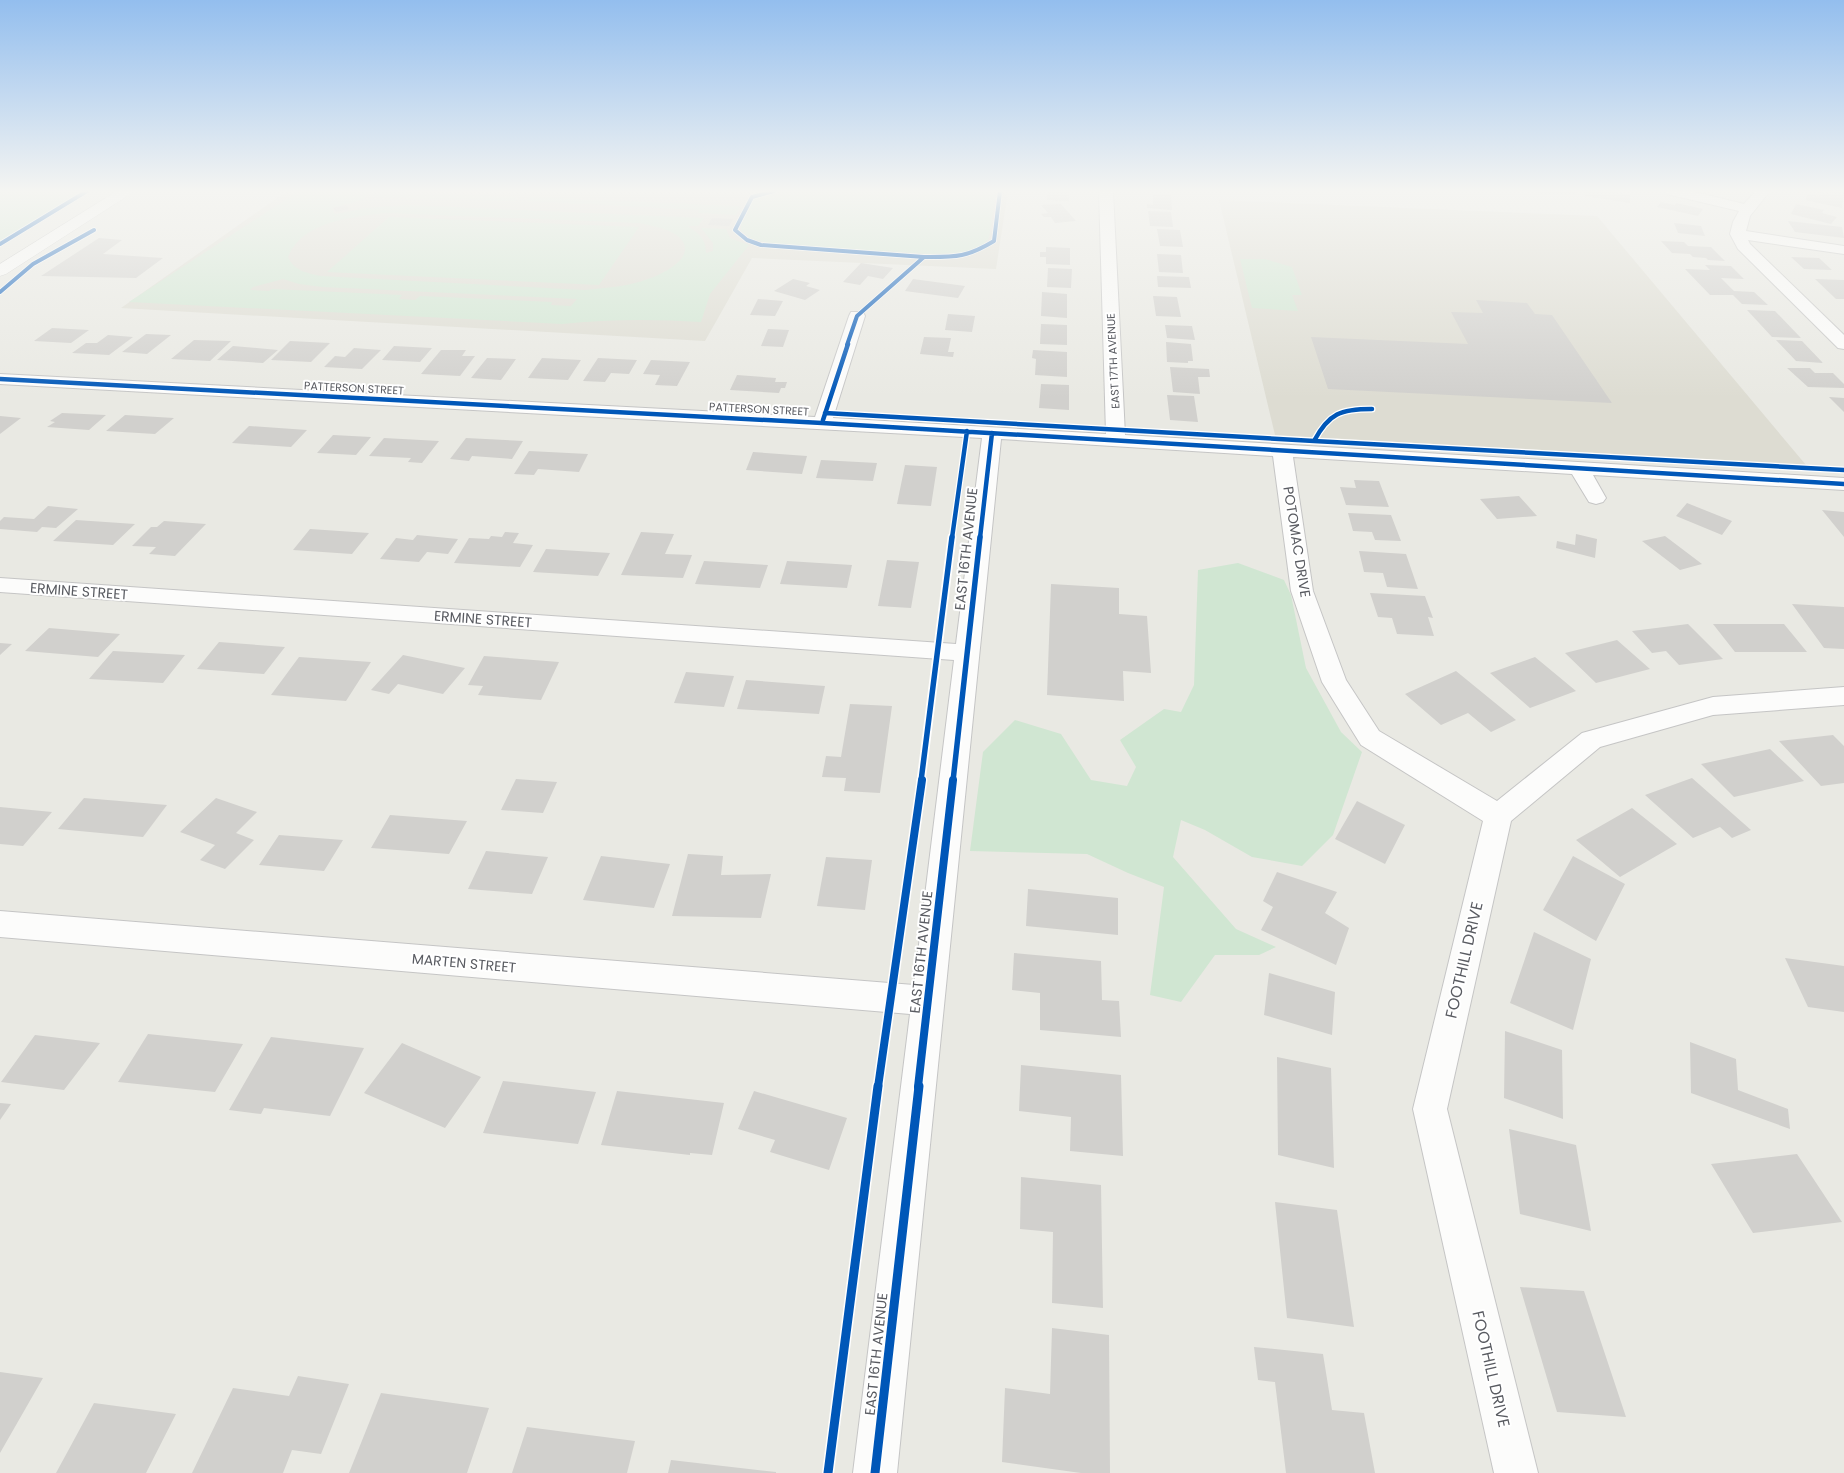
<svg xmlns="http://www.w3.org/2000/svg" width="1844" height="1473" font-family="Poppins,sans-serif">
  <style>
    .education { fill: #dddcd2 }
    .green { fill: #d0e6d2; fill-rule: evenodd }
    .building { fill: #d1d0cd }
    .lines { fill: none; stroke-linecap: round; stroke-linejoin: round }
    .minor-casing { stroke: #c5c5c5; stroke-width: 2 }
    .secondary-casing { stroke: #c5c5c5; stroke-width: 1 }
    .minor { fill: #fcfcfb; fill-rule: evenodd }
    .secondary { fill: #fcfcfb; fill-rule: evenodd }
    .cycleway-far4-casing { stroke: #fff; stroke-width: 5.5 }
    .cycleway-far3-casing { stroke: #fff; stroke-width: 7 }
    .cycleway-far2-casing { stroke: #fff; stroke-width: 9 }
    .cycleway-far1-casing { stroke: #fff; stroke-width: 11 }
    .cycleway-casing { stroke: #fff; stroke-width: 12 }
    .cycleway-far4 { stroke: #0057b8; stroke-width: 4 }
    .cycleway-far3 { stroke: #0057b8; stroke-width: 4.5 }
    .cycleway-far2 { stroke: #0057b8; stroke-width: 5.5 }
    .cycleway-far1 { stroke: #0057b8; stroke-width: 8 }
    .cycleway { stroke: #0057b8; stroke-width: 9 }
    .labels { text-anchor: middle; dominant-baseline: central; stroke-width: 4; stroke-linejoin: round; paint-order: stroke }
    .far-street-label { font-size: 11px; fill: #595b61; stroke: #fff }
    .street-label { font-size: 14px; fill: #595b61; stroke: #fff }
    .near-street-label { font-size: 16px; fill: #595b61; stroke: #fff }
  </style>
  <rect width="100%" height="100%" fill="#e9e9e3"/>
  <path class="education" d="M287,191H1008L996,269L752,258L705,341L121,308Z
    M1219,200L1597,216L1806,465L1275,435Z"/>
  <path class="green" d="M0,191H84L0,241Z
    M299,191H372L362,200L332,208L335,214L367,208L405,205L704,218L698,226H687C699,233 706,239 706,253L713,251V243L701,228L726,229L730,238L749,245L710,294L701,322C654,319 608,319 562,324L129,302ZM386,213L639,223C652,226 669,228 679,237C701,258 657,277 642,281C623,287 604,288 585,290L321,276C307,273 294,271 288,257C302,221 353,217 386,213ZM283,279L299,284L322,287L577,299L571,306L551,305L552,302L420,296L415,300L399,299L402,295L272,289L269,291L250,290L253,287Z
    M379,191H393L518,197L514,201L373,197Z
    M777,191H996L989,238L982,246L962,253L929,254L771,244L750,238L741,231V222L754,199Z
    M531,197L738,206L740,207L736,215L698,213L699,210L528,201Z
    M389,217L639,227L599,285L327,272Z
    M1240,259H1265L1292,267L1302,295H1292L1298,311L1252,308Z
    M1238,563L1284,580L1291,595L1306,668L1341,732L1362,752L1333,835L1302,866L1252,857L1205,830L1181,820L1173,857L1236,929L1276,947L1259,955H1215L1181,1002L1150,995L1164,887L1128,873L1087,854L970,851L983,752L1015,720L1061,734L1091,780L1127,786L1136,767L1120,740L1164,709L1181,712L1194,685L1198,570Z"/>
  <path class="building" d="M1047,191H1069V201L1047,200Z
    M1537,191H1575L1578,195L1538,194Z
    M1586,191H1609L1630,195V203L1585,196Z
    M1828,191L1844,192L1842,208L1805,200L1808,194L1819,196L1820,192L1834,194Z
    M1153,194L1171,195L1172,210L1147,208V204L1153,205Z
    M1661,202L1675,205L1676,203L1703,209L1698,216L1657,207Z
    M1061,204L1076,221L1055,223L1051,217H1044L1041,214L1048,213L1041,205Z
    M1796,204L1824,210L1822,213L1837,217L1831,224L1791,214Z
    M346,205L349,209L336,212L333,208Z
    M1148,211L1171,212L1173,227L1150,226Z
    M712,218L733,219L729,226L708,225Z
    M1788,221L1842,227L1844,238L1795,232Z
    M1674,223L1701,226L1705,236L1678,233Z
    M1157,229L1180,230L1183,247L1160,246Z
    M99,238L122,240L103,254L163,258L136,278L41,276Z
    M1661,241L1684,242L1688,246L1711,247L1725,261L1708,260L1706,258L1693,257L1690,254L1672,253Z
    M1046,247L1070,248V265L1046,264V257H1040V252H1046Z
    M1157,254L1181,255L1183,273L1159,272Z
    M1791,257L1819,258L1832,270L1804,269Z
    M861,263L893,268L883,279L868,276L860,285L843,282Z
    M1705,265L1731,266L1744,279L1721,278L1734,291L1754,292L1768,305L1742,304L1733,295H1710L1685,269L1710,270Z
    M1048,268L1072,269L1071,288L1047,287Z
    M1157,276L1189,277L1191,288L1158,287Z
    M793,279L810,283L806,286L820,290L805,300L774,291Z
    M913,279L965,286L958,298L905,291Z
    M1815,279L1844,280V299H1836Z
    M1042,292L1067,294V318L1041,316Z
    M1153,296L1177,297L1181,317L1156,316Z
    M758,299L783,301L775,316L750,315Z
    M1476,300L1527,303L1535,314L1552,315L1612,403L1328,389L1311,337L1468,344L1451,312L1483,313Z
    M1747,310L1775,311L1801,338L1772,337Z
    M948,314L975,316L972,332L945,330Z
    M1041,324L1067,325V345L1040,344Z
    M1165,325L1192,326L1195,340L1167,338Z
    M52,328L89,330L71,343L34,341Z
    M768,329L789,330L783,347L761,346Z
    M146,334L171,335L147,354L122,352Z
    M108,335L133,337L109,355L72,353L86,343H97Z
    M924,337L951,338L948,352H954L953,357L920,354Z
    M194,340L231,341L210,361L171,359Z
    M1776,340L1802,341L1823,363L1796,361Z
    M290,341L330,343L311,362L271,360Z
    M1166,342L1191,344L1193,361H1188V363L1167,362Z
    M233,346L278,350L263,363L217,360Z
    M394,346L432,348L420,362L382,360Z
    M354,348L381,350L362,369L324,367L335,356L345,357Z
    M441,350H466L462,356H475L460,376L421,374Z
    M1033,350L1067,352V377L1035,375L1036,359L1032,358Z
    M487,358L516,359L501,380L471,378Z
    M542,358L581,360L568,380L528,378Z
    M598,358L637,360L629,374L611,373L605,382L583,381Z
    M651,360L690,362L677,386L655,385L660,375L643,374Z
    M1170,367L1209,369L1210,377H1198L1200,394L1173,392Z
    M1787,368H1810L1815,373H1833L1844,384V388L1808,387Z
    M737,375L776,378L775,382H787L785,388H781L779,393L730,390Z
    M1041,384L1069,385V410L1039,408Z
    M1167,395L1194,396L1198,422L1170,420Z
    M1829,397L1844,398V412Z
    M62,413L106,415L89,430L47,427L55,422L50,421Z
    M125,415L174,418L155,434L106,431Z
    M0,416L21,418L0,434Z
    M249,426L307,430L291,447L232,443Z
    M333,435L371,437L356,455L317,453Z
    M384,438L439,441L422,463L408,462L411,458L369,456Z
    M466,438L523,441L512,459L472,456L469,461L450,459Z
    M529,451L588,454L579,472L538,469L534,475L514,474Z
    M753,452L807,456L802,474L746,470Z
    M821,460L877,463L873,481L816,478Z
    M905,465L937,467L931,506L897,504Z
    M1354,480L1379,481L1389,507L1346,505L1340,487L1356,488Z
    M1519,496L1537,516L1497,519L1480,499Z
    M1687,503L1732,521L1722,535L1676,516Z
    M48,506L78,509L56,528L42,527L37,532L0,529V521L4,517L34,519Z
    M1822,510L1844,512V537Z
    M1348,513L1391,515L1401,541L1375,540L1372,532L1353,531Z
    M76,520L135,524L113,545L53,541Z
    M164,521L206,524L175,556L149,554L156,547L132,546L151,527H157Z
    M310,529L369,533L352,554L293,550Z
    M505,532L519,533L513,543L533,545L520,567L454,563L469,538L489,539L491,536L502,537Z
    M641,532L674,534L665,554L692,555L683,578L621,575Z
    M1576,534L1597,539L1595,558L1556,548L1557,541L1575,545Z
    M417,535L458,539L448,554L427,552L419,562L380,559L396,538L413,540Z
    M1665,536L1702,564L1680,570L1642,541Z
    M546,549L610,553L598,576L533,572Z
    M1359,551L1406,554L1418,589L1387,587L1383,573L1364,572Z
    M887,560L919,562L911,608L878,606Z
    M704,561L768,565L760,588L695,584Z
    M787,561L852,565L847,588L780,584Z
    M1051,584L1119,588V614L1147,616L1151,673L1123,671L1124,701L1047,695Z
    M1370,593L1425,596L1433,618L1428,617L1434,636L1397,634L1392,618L1378,617Z
    M1792,604L1844,607V649L1824,648Z
    M1688,624L1723,659L1679,665L1666,651L1652,653L1632,631Z
    M1713,624H1784L1807,652H1735Z
    M49,628L120,634L98,657L25,651Z
    M1617,640L1650,669L1596,683L1565,653Z
    M219,642L285,647L264,674L197,669Z
    M0,643L12,644L0,655Z
    M113,651L185,655L163,683L89,679Z
    M403,655L465,668L443,694L398,684L389,694L371,690Z
    M484,656L559,662L541,700L478,695L483,686L468,685Z
    M299,657L371,662L346,701L271,695Z
    M1535,657L1576,691L1530,708L1490,673Z
    M1456,671L1516,720L1491,732L1468,713L1441,725L1405,694Z
    M686,672L734,676L724,707L674,703Z
    M746,680L825,686L819,714L737,709Z
    M850,704L892,706L880,793L844,791L846,778L822,777L826,756L841,757Z
    M1833,735L1844,746V783L1821,786L1779,741Z
    M1770,749L1804,781L1734,797L1701,764Z
    M1692,778L1751,830L1732,838L1720,827L1693,838L1645,795Z
    M516,779L557,782L543,813L501,810Z
    M84,798L167,805L143,837L58,829Z
    M216,798L257,812L236,833L254,840L225,869L200,860L215,845L180,832Z
    M1357,801L1405,825L1385,864L1335,839Z
    M0,807L52,812L23,846L0,844Z
    M1632,808L1677,844L1620,877L1576,840Z
    M390,815L467,821L449,854L371,848Z
    M279,835L343,840L324,871L259,865Z
    M486,851L548,857L532,894L468,889Z
    M688,854L723,856L721,875L771,874L761,918L672,916Z
    M601,856L670,864L654,908L583,900Z
    M1573,856L1625,884L1596,941L1543,910Z
    M826,857L872,860L865,910L817,906Z
    M1277,872L1337,892L1325,913L1349,928L1336,965L1261,930L1273,907L1263,901Z
    M1028,889L1118,898V935L1026,926Z
    M1534,932L1591,959L1573,1030L1510,1003Z
    M1014,953L1101,961L1102,1000L1119,1001L1121,1037L1040,1030V993L1012,990Z
    M1785,958L1844,966V1012L1808,1007Z
    M1269,973L1335,992L1332,1035L1264,1015Z
    M1505,1031L1562,1050L1563,1119L1504,1098Z
    M148,1034L243,1044L215,1092L118,1082Z
    M35,1035L100,1043L64,1090L1,1082Z
    M271,1037L364,1048L330,1116L264,1108L261,1114L229,1110Z
    M1690,1042L1736,1059L1738,1090L1788,1109L1790,1129L1691,1093Z
    M402,1043L481,1077L445,1128L364,1093Z
    M1277,1057L1331,1068L1334,1168L1278,1155Z
    M1021,1065L1121,1075L1123,1156L1070,1151L1071,1117L1019,1111Z
    M503,1081L596,1092L578,1144L483,1133Z
    M617,1091L724,1103L712,1155L690,1153V1155L601,1145Z
    M754,1091L847,1118L829,1170L770,1152L775,1140L738,1129Z
    M0,1103L11,1104L0,1120Z
    M1509,1129L1576,1145L1591,1231L1520,1214Z
    M1797,1154L1842,1222L1753,1233L1711,1164Z
    M1021,1177L1101,1185L1103,1308L1052,1303L1053,1232L1020,1229Z
    M1275,1202L1337,1210L1354,1327L1287,1318Z
    M1520,1287L1584,1291L1626,1417L1557,1412Z
    M1052,1328L1109,1335L1110,1473H1081L1002,1462L1005,1388L1050,1394Z
    M1254,1347L1323,1354L1332,1410L1364,1413L1375,1473H1286L1275,1382L1258,1380Z
    M0,1372L43,1378L0,1453Z
    M298,1376L349,1384L321,1454L292,1450L283,1473H192L233,1388L289,1396Z
    M381,1393L489,1408L467,1473H349Z
    M94,1403L176,1414L146,1473H56Z
    M527,1427L635,1441L627,1473H512Z
    M671,1460L776,1472V1473H668Z"/>
  <g class="lines">
    <g class="minor-casing">
      <path id="minor" d="M1099,191H1113L1125,435L1844,478V490L1593,475L1606,498L1603,502L1596,504L1589,502L1572,474L1293,457L1313,591L1346,680L1379,731L1497,801L1582,733L1713,697L1844,687V705L1713,715L1600,747L1511,821L1447,1109L1538,1473H1494L1413,1109L1483,821L1361,745L1322,682L1291,591L1273,456L1001,439L897,1473H853L910,1014L0,937V911L914,985L954,660L0,592V578L956,644L982,438L0,384V374L815,417L849,316L851,312H863L865,316L833,418L1106,434Z
        M1666,191H1691L1744,204L1756,191H1770L1750,216L1746,231L1844,246V254L1748,240L1750,244L1844,335V349L1838,348L1738,249L1730,234L1733,222L1739,211L1667,194Z"/>
    </g>
    <g class="secondary-casing">
      <path id="secondary" d="M117,191H135L6,274L0,276V264Z"/>
    </g>
    <use href="#minor" class="minor"/>
    <use href="#secondary" class="secondary"/>
    <g class="cycleway-far4-casing">
      <path id="cycleway-far4" d="M774,191L752,197L735,230L747,240L761,245L924,257
        M0,244L87,191
        M0,292L33,264L94,230
        M847,345L857,316L924,257C955,257 966,258 994,241L1000,191"/>
    </g>
    <g class="cycleway-far3-casing">
      <path id="cycleway-far3" d="M0,379L822,423L1844,484
        M825,413L1314,441C1329,413 1341,409 1372,409
        M823,420L848,344
        M1314,441L1844,470
        M952,538L967,431
        M980,538L992,433"/>
    </g>
    <g class="cycleway-far2-casing">
      <path id="cycleway-far2" d="M921,781L952,537
        M953,781L980,537"/>
    </g>
    <g class="cycleway-far1-casing">
      <path id="cycleway-far1" d="M878,1087L922,780
        M918,1087L953,780"/>
    </g>
    <g class="cycleway-casing">
      <path id="cycleway" d="M828,1473L878,1086
        M875,1473L919,1086"/>
    </g>
    <use href="#cycleway-far4" class="cycleway-far4"/>
    <use href="#cycleway-far3" class="cycleway-far3"/>
    <use href="#cycleway-far2" class="cycleway-far2"/>
    <use href="#cycleway-far1" class="cycleway-far1"/>
    <use href="#cycleway" class="cycleway"/>
  </g>
  <linearGradient id="sky" x2="0" y2="1"><stop stop-color="#93beee"/><stop offset="0.48" stop-color="#f5f5f2"/><stop offset="1" stop-color="#f5f5f2" stop-opacity="0"/></linearGradient>
  <rect width="1844" height="398" fill="url(#sky)"/>
  <g class="labels">
    <g class="far-street-label">
      <text transform="translate(1113 361) rotate(-93)">EAST 17TH AVENUE</text>
      <text transform="translate(354 388) rotate(3)">PATTERSON STREET</text>
      <text transform="translate(759 409) rotate(3)">PATTERSON STREET</text>
    </g>
    <g class="street-label">
      <text transform="translate(1297 542) rotate(81)">POTOMAC DRIVE</text>
      <text transform="translate(966 549) rotate(-84)">EAST 16TH AVENUE</text>
      <text transform="translate(79 591) rotate(4)">ERMINE STREET</text>
      <text transform="translate(483 619) rotate(4)">ERMINE STREET</text>
      <text transform="translate(921 952) rotate(-84)">EAST 16TH AVENUE</text>
      <text transform="translate(464 963) rotate(5)">MARTEN STREET</text>
      <text transform="translate(876 1354) rotate(-84)">EAST 16TH AVENUE</text>
    </g>
    <g class="near-street-label">
      <text transform="translate(1464 960) rotate(-77)">FOOTHILL DRIVE</text>
      <text transform="translate(1491 1369) rotate(77)">FOOTHILL DRIVE</text>
    </g>
  </g>
</svg>
